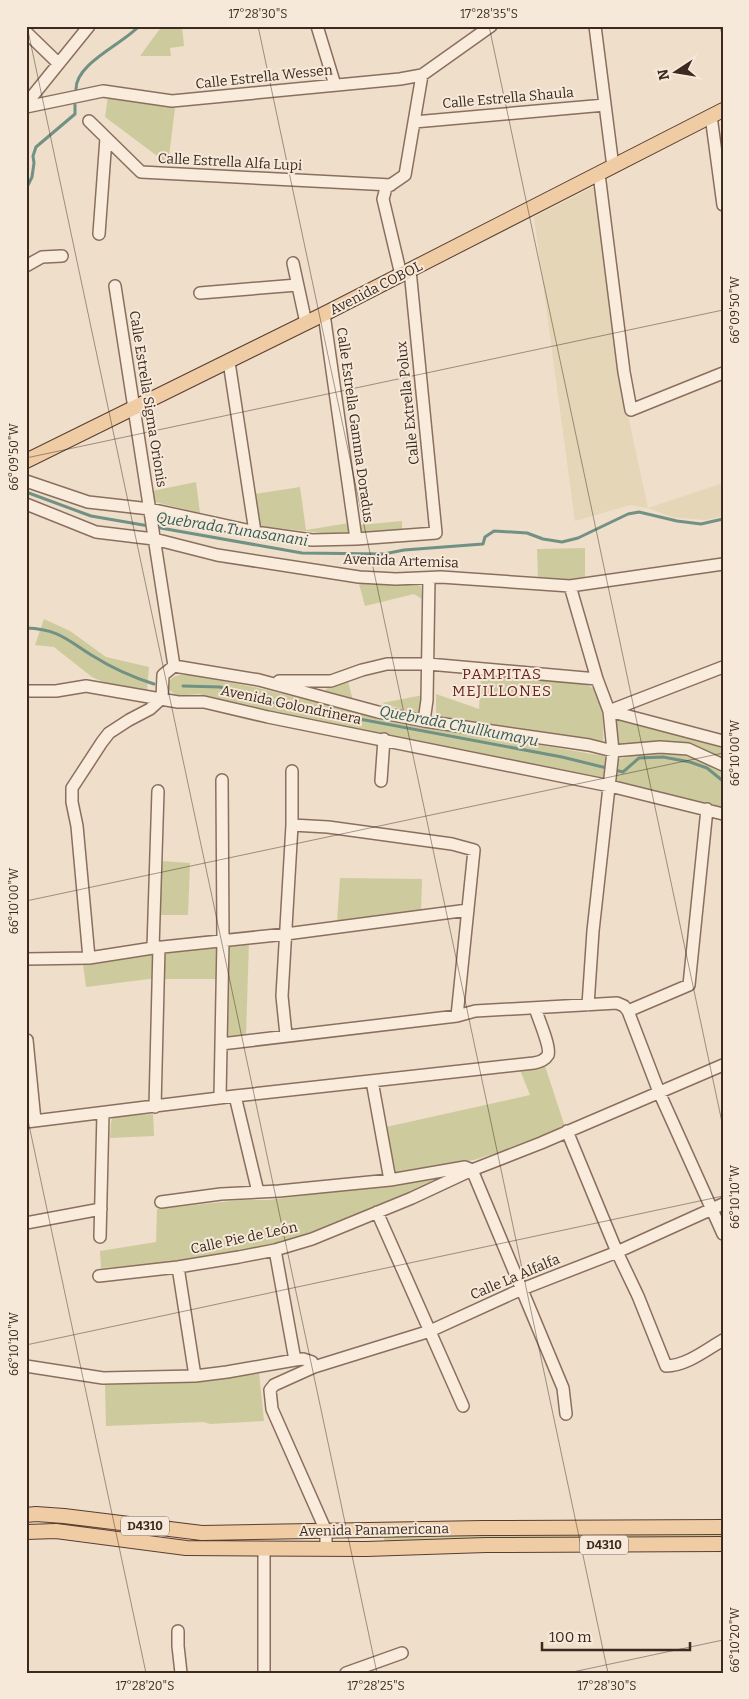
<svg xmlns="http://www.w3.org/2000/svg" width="749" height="1699" font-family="Bitter,serif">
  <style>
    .farmland { fill: #e4d6b7 }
    .green { fill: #cdcb9d }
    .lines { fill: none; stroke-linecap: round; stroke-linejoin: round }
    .stream { stroke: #719184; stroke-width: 3 }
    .minor-casing { stroke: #8b6f5e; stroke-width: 14 }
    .major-casing { stroke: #593e32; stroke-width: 16 }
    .minor { stroke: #f9ecdd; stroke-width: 11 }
    .major { stroke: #efcca4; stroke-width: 14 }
    .ticks { fill: none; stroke: #3c2a21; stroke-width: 1; stroke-opacity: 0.45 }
    .labels { text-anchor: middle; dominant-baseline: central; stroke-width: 4; stroke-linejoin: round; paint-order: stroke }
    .shield { fill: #f6e9d9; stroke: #746358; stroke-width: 1 }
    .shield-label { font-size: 12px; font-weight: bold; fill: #3c2a21 }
    .street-label { font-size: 14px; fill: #3c2a21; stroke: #f6e9d9 }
    .water-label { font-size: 15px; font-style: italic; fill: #315b52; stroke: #f6e9d9 }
    .neighbourhood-label { font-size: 15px; letter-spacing: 1px; fill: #682521; stroke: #f6e9d9 }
    .neatline { fill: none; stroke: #3c2a21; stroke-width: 2 }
    .ticks-label { font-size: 12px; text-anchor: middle; fill: #3c2a21 }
  </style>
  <rect width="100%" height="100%" fill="#eedeca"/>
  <path class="farmland" d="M595,186L625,402L648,508L723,483V516L705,520L671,517L648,508L630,505L575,521L534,217Z"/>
  <path class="green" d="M162,26H182L184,46L170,48L171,56H140Z
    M108,96L175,108L168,164L105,117Z
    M196,482L200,513L155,502L152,491Z
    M300,487L306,530L349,523L350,536L260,526L255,494Z
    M402,521V531L360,533V525Z
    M585,548V579L538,580L537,549Z
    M359,584H415L421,586L422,599L414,594L365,606Z
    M44,619L70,631L106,657L149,667L147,690L119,689L92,677L54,647L35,645Z
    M481,673L584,683C587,685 591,687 594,689C603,699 604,728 603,741L551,736L438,719L436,716V694L479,709Z
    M180,675H192L254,687L381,718L604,756L620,759L642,752L677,753L704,762L723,771V808L598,779L247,708L199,694L177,696L168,689C168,680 171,677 180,675Z
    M348,681L353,701L328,694L325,691L328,687Z
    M423,695L420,715L382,703Z
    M616,718L723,748V758L690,746L617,745Z
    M161,861L190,863L188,915H160Z
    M340,878L422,879L421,914L337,922Z
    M249,942L246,1035L227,1038L228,943Z
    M218,945L217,979H149L86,987L83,964Z
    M545,1066L565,1127L502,1151L474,1160L401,1172H395L393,1169L386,1127L530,1095L520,1070Z
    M153,1114L154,1136L110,1138L111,1122L113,1117Z
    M459,1172L390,1203L306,1235L265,1246L169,1263L101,1268L100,1251L156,1242L157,1209L241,1200H269L320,1193Z
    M259,1372L264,1421L210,1424L204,1422L106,1426L105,1385L208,1381Z
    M723,1532V1539L384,1542V1537Z"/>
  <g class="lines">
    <path class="stream" d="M76,89C76,63 123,44 139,26
      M26,189L32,177L34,163L33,156L36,147L75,114V105
      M26,492L91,516L149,526
      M155,527L302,553L384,554L404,550L483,544L485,537L494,531L527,533L543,539L562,542L578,538L628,514L639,512L677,521L701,524L723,519
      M26,628C59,629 67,640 93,656C112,668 132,677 154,684
      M183,686L220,687L258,700L562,757L623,772L639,758L663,757L690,762L707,768L723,781"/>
    <g class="minor-casing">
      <path id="minor" d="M317,26L335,85
        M595,26L613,167
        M26,32L58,63
        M26,104L89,26
        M26,107L103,91L172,101L400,79L422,75L491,26
        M711,116L723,205
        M89,121L141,172L391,185
        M414,122L605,105
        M599,174L624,372L631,410L723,373
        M99,234L106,138
        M293,263L306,323
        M26,266L42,257L62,256
        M401,275L383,199L386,188L405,175L422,75
        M115,286L174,666
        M200,293L297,285
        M324,314L356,539
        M229,362L255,532
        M26,481L88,502L150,509L255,532L312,540L356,539L436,533L410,270
        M26,504L96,532L154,539L217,555L359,577L396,579L441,577L570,586L723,564
        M570,586L597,679L609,711L613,751L593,931L588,1005
        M174,666L259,680L378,712L424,721L589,745L613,751L660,747L688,749L723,765
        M279,681H331L362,670L387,664H428L597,679
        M26,691H56L86,686L178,702H204L268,717L610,786L723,814
        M609,711L723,667
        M609,711L723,741
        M424,721L427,700L429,578
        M381,781L384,739
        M292,825L328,827L452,844L474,850L457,1016
        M153,948L158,791
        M89,958L77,826L72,802V788L102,742L109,733L129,720L150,709L162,698L163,675L174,666
        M26,959L89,958L153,948L286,934L468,910
        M628,1011L689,985L707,809
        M286,1035L282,996L292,825V771
        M27,1040L35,1121
        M221,1044L457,1016L475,1011L617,1003L624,1006L628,1011L659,1092L723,1234
        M372,1081L390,1180
        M235,1096L258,1192
        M220,1098L223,940L222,780
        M155,1107L159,947
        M26,1122L235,1096L534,1063C540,1062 545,1060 548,1055C551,1047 538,1018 535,1008
        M567,1131L617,1252L638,1296L666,1366C686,1366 706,1350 723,1340
        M161,1202L221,1194L279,1191L390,1180L465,1167L472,1170L563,1388L566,1414
        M377,1212L463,1406
        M26,1223L101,1209
        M100,1237L103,1113
        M275,1250L295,1360
        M178,1267L195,1376
        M99,1276L178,1267L239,1257L275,1250L312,1239L412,1198L472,1170L541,1143L723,1065
        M26,1366L103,1378L195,1376L227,1372L295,1360L303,1359L312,1362L314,1367
        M264,1548V1673
        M326,1549V1531L272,1409L270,1390L274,1385L314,1367L430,1331L522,1289L617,1252L723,1204
        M178,1631V1646L181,1673
        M346,1673L402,1653"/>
    </g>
    <g class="major-casing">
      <path id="major" d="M26,461L324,314L723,110
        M26,1515L36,1514L64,1516L202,1533L483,1528L723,1527
        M26,1532L56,1531L186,1548L366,1549L486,1545L723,1544"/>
    </g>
    <use href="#minor" class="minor"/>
    <use href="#major" class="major"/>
  </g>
  <path class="ticks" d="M27,26L377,1673M258,26L608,1673M489,26L723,1127M720,26L723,40M26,458L723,310M26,901L723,753M26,1111L146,1673M26,1345L723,1196M568,1673L723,1640"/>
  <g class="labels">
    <g class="shield">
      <rect x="121" y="1516.5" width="48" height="19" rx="4"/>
      <rect x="580" y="1535.5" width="48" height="19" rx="4"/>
    </g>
    <g class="shield-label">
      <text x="145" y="1526">D4310</text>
      <text x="604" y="1545">D4310</text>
    </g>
    <g class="street-label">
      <text transform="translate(264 77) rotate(-6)">Calle Estrella Wessen</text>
      <text transform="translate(508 98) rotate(-5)">Calle Estrella Shaula</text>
      <text transform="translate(230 162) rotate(3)">Calle Estrella Alfa Lupi</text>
      <text transform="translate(376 288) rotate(-27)">Avenida COBOL</text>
      <text transform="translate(148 399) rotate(81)">Calle Estrella Sigma Orionis</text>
      <text transform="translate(408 403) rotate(-96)">Calle Extrella Polux</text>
      <text transform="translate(355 425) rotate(82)">Calle Estrella Gamma Doradus</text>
      <text transform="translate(401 561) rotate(2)">Avenida Artemisa</text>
      <text transform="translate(291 705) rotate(12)">Avenida Golondrinera</text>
      <text transform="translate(244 1238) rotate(-12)">Calle Pie de León</text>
      <text transform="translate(515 1277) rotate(-23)">Calle La Alfalfa</text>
      <text transform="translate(374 1530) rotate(-1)">Avenida Panamericana</text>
    </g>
    <g class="water-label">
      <text transform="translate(232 529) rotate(9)">Quebrada Tunasanani</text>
      <text transform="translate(459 726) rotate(11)">Quebrada Chullkumayu</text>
    </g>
    <g class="neighbourhood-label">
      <text x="502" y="674">PAMPITAS<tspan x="502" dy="17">MEJILLONES</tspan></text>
    </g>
  </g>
  <rect width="749" height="1699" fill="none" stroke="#f6e9d9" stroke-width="55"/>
  <g transform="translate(676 72) rotate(258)" stroke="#f6e9d9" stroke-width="4" paint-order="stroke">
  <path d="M0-4L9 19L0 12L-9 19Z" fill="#3c2a21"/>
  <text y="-8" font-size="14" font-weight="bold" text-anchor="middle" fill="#3c2a21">N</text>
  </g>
  <path d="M542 1642v8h148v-8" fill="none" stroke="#3c2a21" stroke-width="2.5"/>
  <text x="549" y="1642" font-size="15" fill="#3c2a21" stroke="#f6e9d9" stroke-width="4" paint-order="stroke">100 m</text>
  <rect x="28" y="28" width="694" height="1644" class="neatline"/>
  <g class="ticks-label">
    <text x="258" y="18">17°28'30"S</text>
    <text x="489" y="18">17°28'35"S</text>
    <text transform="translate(735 310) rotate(-90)" y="4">66°09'50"W</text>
    <text transform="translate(14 457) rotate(-90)" y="4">66°09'50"W</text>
    <text transform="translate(735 753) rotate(-90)" y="4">66°10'00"W</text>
    <text transform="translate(14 901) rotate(-90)" y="4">66°10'00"W</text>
    <text transform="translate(735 1197) rotate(-90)" y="4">66°10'10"W</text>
    <text transform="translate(14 1344) rotate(-90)" y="4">66°10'10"W</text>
    <text transform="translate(735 1640) rotate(-90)" y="4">66°10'20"W</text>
    <text x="145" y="1690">17°28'20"S</text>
    <text x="376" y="1690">17°28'25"S</text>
    <text x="607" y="1690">17°28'30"S</text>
  </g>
</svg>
